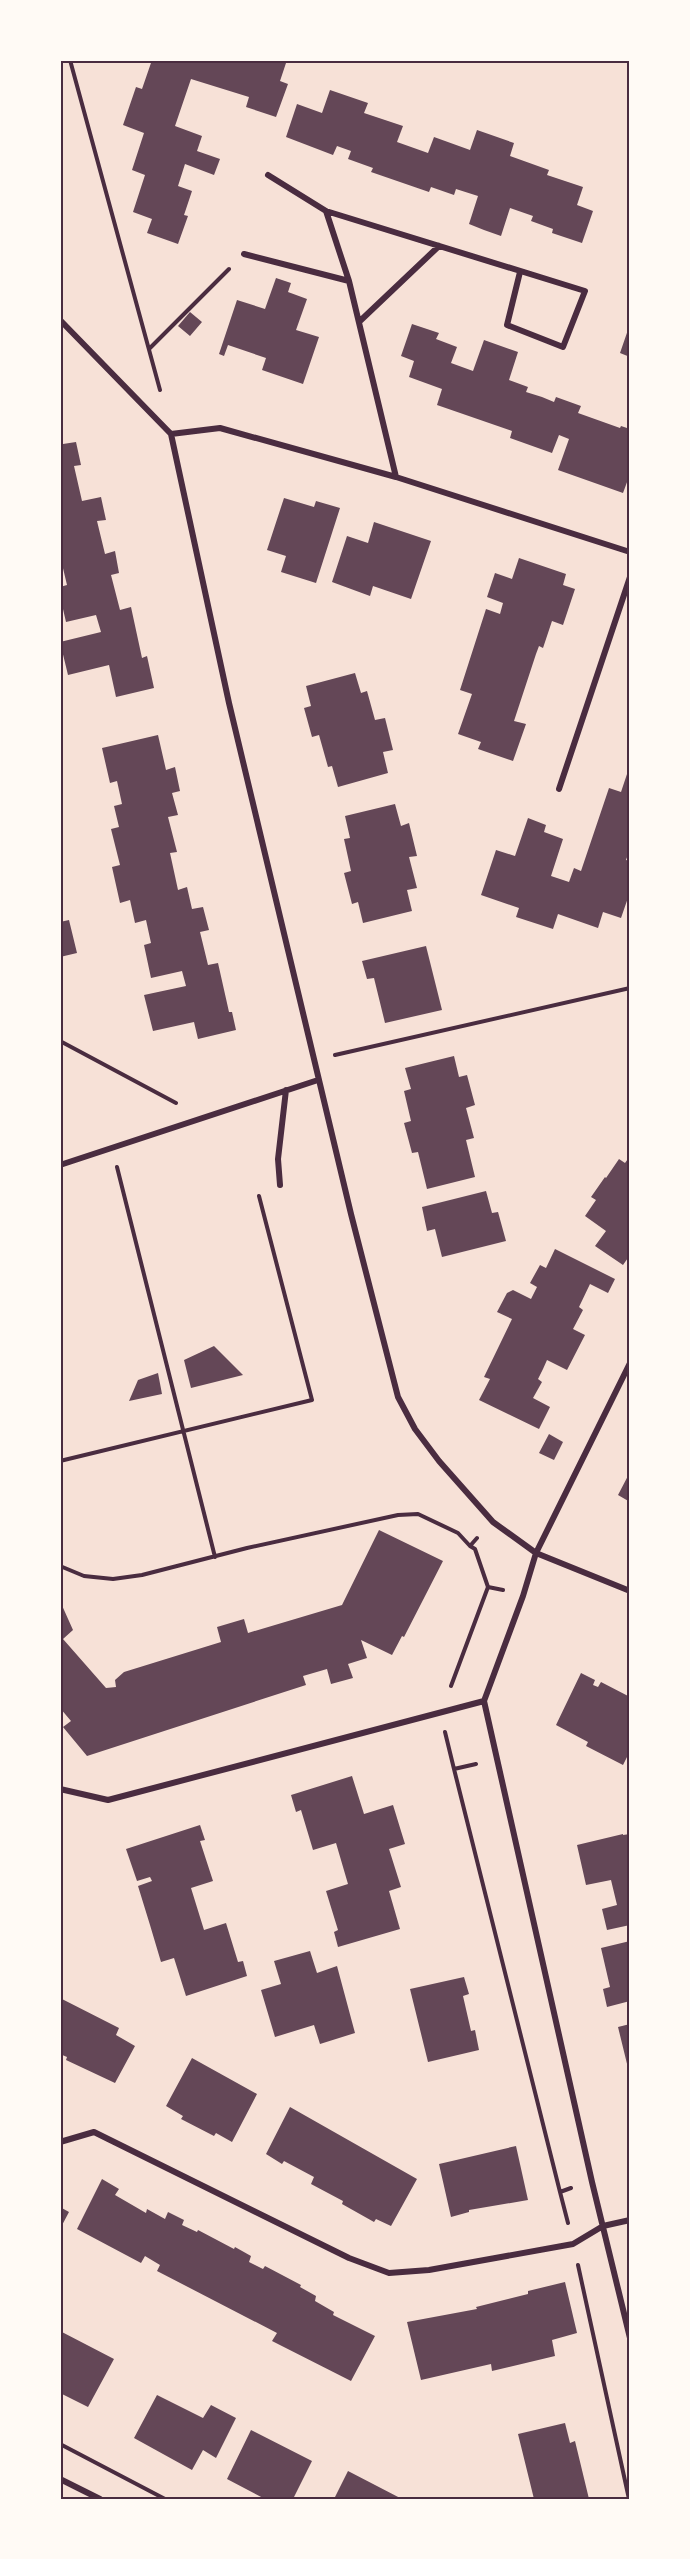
<svg xmlns="http://www.w3.org/2000/svg" width="690" height="2559" font-family="Helvetica,sans-serif">
  <style>
    .building { fill: #644757 }
    .lines { fill: none; stroke-linecap: round; stroke-linejoin: round }
    .path { stroke: #4a2c40; stroke-width: 4 }
    .minor { stroke: #4a2c40; stroke-width: 6 }
    .neatline { fill: none; stroke: #4a2c40; stroke-width: 2 }
  </style>
  <rect width="100%" height="100%" fill="#f7e1d7"/>
  <path class="building" d="M152,60H287L280,81L288,84L276,117L246,107L249,97L191,79L175,126L202,136L197,151L220,159L214,175L185,164L178,186L192,191L184,215L188,216L178,244L147,233L152,219L133,212L145,175L132,170L144,133L123,125L136,87L142,89Z
    M330,90L368,103L364,113L403,126L397,142L428,153L434,137L470,150L477,130L514,143L510,156L549,170L547,175L583,187L577,205L593,211L582,243L552,233L553,229L531,221L533,216L510,208L501,236L484,230L469,224L478,196L456,189L454,195L431,187L429,192L371,172L373,168L348,159L351,151L337,146L333,155L286,137L297,104L322,113Z
    M276,278L291,283L288,292L307,299L296,330L319,337L303,384L262,370L266,358L228,345L224,356L219,354L237,300L265,309Z
    M190,312L202,322L190,336L178,326Z
    M412,324L439,333L436,339L457,347L451,363L473,371L484,340L518,352L509,380L528,387L526,392L542,397L554,402L556,397L581,406L578,413L620,428L621,426L630,429V474L623,493L558,470L569,439L559,435L552,453L510,438L512,431L437,405L442,389L409,377L414,361L401,356Z
    M630,324V357L620,353Z
    M61,435L63,444L76,442L81,465L74,466L82,501L101,497L106,520L97,521L105,554L115,551L119,573L111,575L120,610L131,607L142,658L147,656L154,688L116,697L109,665L68,675L60,642L101,632L96,615L66,622L60,596V587L67,585L62,564H60Z
    M284,498L314,507L316,501L340,508L316,583L281,572L286,556L267,550Z
    M374,522L431,541L411,599L373,586L370,596L332,582L347,536L368,543Z
    M519,558L566,574L563,585L575,589L563,625L552,621L543,648L539,646L536,654L514,721L526,724L513,761L478,749L481,742L458,734L472,694L460,690L486,609L500,614L503,603L487,597L495,573L512,579Z
    M355,673L361,693L367,691L375,720L385,718L393,750L383,752L388,773L338,787L332,766L328,767L319,735L312,737L304,708L311,706L306,686Z
    M158,735L166,770L175,767L180,791L172,793L178,815L168,817L177,852L170,853L178,890L187,887L192,909L203,907L209,930L200,932L208,965L218,963L229,1012H232L236,1030L198,1039L194,1022L153,1031L144,995L186,986L182,971L151,978L144,945L151,943L146,920L135,923L130,900L120,903L112,867L120,865L111,829L119,827L114,806L122,804L117,781L110,783L102,748Z
    M630,765V849L626,860L630,861V892L621,918L603,912L598,928L558,914L553,929L516,917L519,908L481,895L496,850L515,856L528,818L546,825L544,832L563,839L551,876L569,882L574,868L581,871L609,788L621,792Z
    M395,804L401,826L409,823L417,856L409,857L417,888L407,890L412,911L363,923L358,902L352,904L344,873L351,871L344,839L350,838L345,816Z
    M69,920L77,953L60,957V922Z
    M426,946L442,1010L385,1023L374,978L367,979L362,961Z
    M454,1056L459,1077L467,1075L475,1105L466,1108L474,1138L466,1140L475,1177L427,1189L418,1152L412,1153L404,1123L411,1121L404,1091L411,1089L405,1068Z
    M630,1156V1255L623,1265L595,1246L606,1231L585,1216L596,1200L591,1197L605,1177L606,1178L619,1159L625,1163Z
    M486,1191L492,1213L498,1212L506,1241L442,1257L435,1229L427,1231L422,1207Z
    M555,1249L615,1279L608,1293L590,1284L579,1307L583,1310L573,1329L585,1335L567,1370L547,1360L543,1369L538,1379L542,1382L533,1398L550,1407L539,1429L479,1400L490,1379L484,1377L512,1319L497,1312L507,1293L513,1290L531,1299L537,1287L530,1283L540,1265L546,1268Z
    M214,1346L243,1375L191,1388L184,1360Z
    M158,1373L162,1394L129,1401L138,1380Z
    M549,1434L563,1442L554,1460L539,1453Z
    M630,1472V1502L618,1495Z
    M379,1530L443,1561L404,1637L402,1636L392,1655L361,1640L367,1658L348,1664L353,1678L331,1684L327,1669L303,1676L306,1685L87,1756L63,1727L71,1721L60,1708V1601L73,1630L63,1639L106,1688L116,1687L115,1680L124,1672L221,1642L217,1627L244,1619L248,1633L342,1605Z
    M581,1673L595,1680L593,1685L598,1687L601,1682L630,1697V1751L623,1765L586,1746L588,1742L556,1725Z
    M352,1776L364,1814L393,1805L405,1844L389,1849L401,1887L389,1891L400,1929L338,1947L334,1932L338,1930L326,1891L348,1884L336,1843L313,1850L301,1810L296,1812L291,1795Z
    M200,1825L205,1840L200,1841L213,1881L191,1888L204,1930L226,1923L238,1962L243,1961L247,1976L186,1996L174,1958L161,1962L150,1925L138,1886L152,1881L150,1877L137,1881L126,1849Z
    M623,1834V1835L630,1834V1925L607,1930L602,1909L617,1905L611,1880L586,1885L577,1845Z
    M630,1941V2001L607,2007L603,1989L610,1987L601,1948Z
    M310,1951L317,1973L337,1966L355,2033L320,2044L314,2025L275,2037L261,1990L281,1984L274,1961Z
    M464,1977L469,1994L463,1996L471,2031L475,2030L479,2050L428,2062L410,1989Z
    M60,1998L119,2028L116,2035L135,2046L115,2083L66,2060L67,2057L60,2054Z
    M630,2024V2071L629,2072L618,2027Z
    M192,2058L257,2094L232,2142L216,2133L214,2136L181,2119L183,2116L166,2106Z
    M290,2107L417,2179L391,2226L376,2219L374,2222L342,2204L343,2201L311,2184L314,2177L284,2161L282,2164L266,2154Z
    M516,2146L528,2200L469,2210V2212L451,2217L439,2164Z
    M102,2179L119,2189L115,2195L146,2213L147,2209L165,2219L168,2212L184,2220L182,2225L197,2232L198,2230L234,2249L235,2247L251,2256L249,2262L263,2269L265,2266L301,2285L300,2287L316,2296L315,2301L334,2312L333,2315L375,2336L351,2381L272,2341L277,2333L157,2271L160,2265L145,2256L141,2263L77,2229Z
    M60,2207L69,2212L60,2229Z
    M565,2282L577,2333L552,2340L555,2356L492,2371L491,2364L421,2380L407,2322L477,2309L476,2307L528,2294V2291Z
    M60,2331L114,2359L88,2407L60,2393Z
    M157,2395L203,2418L211,2405L236,2418L216,2458L203,2450L192,2470L134,2438Z
    M565,2423L570,2443L575,2441L589,2499H534L518,2434Z
    M251,2430L312,2461L293,2499H265L227,2479Z
    M348,2471L402,2499H334Z"/>
  <g class="lines">
    <path class="path" d="M70,60L160,390
      M149,349L229,269
      M60,1041L176,1103
      M335,1055L630,988
      M117,1167L215,1557
      M60,1461L312,1400L259,1196
      M477,1538L470,1546L475,1549L488,1587
      M60,1566L84,1576L113,1579L142,1575L247,1548L398,1515L418,1514L458,1533L470,1546
      M451,1686L488,1587L503,1590
      M445,1732L454,1769
      M476,1764L454,1769L560,2192
      M568,2223L560,2192L571,2188
      M578,2265L629,2499
      M60,2444L165,2499"/>
    <path class="minor" d="M268,175L326,211L585,291L563,347L507,325L520,272
      M326,211L349,281L396,477
      M244,254L349,281
      M60,320L171,434L229,703L351,1214L398,1397L415,1429L439,1461L493,1522L536,1553L630,1591
      M360,321L439,246
      M171,434L220,428L396,477L630,552
      M559,789L630,577
      M60,1165L318,1080
      M280,1185L278,1159L286,1090
      M630,1363L536,1553L523,1596L484,1701L592,2182L630,2338
      M60,1789L108,1800L484,1701
      M60,2142L94,2132L349,2258L389,2273L429,2270L573,2244L603,2226L630,2220
      M60,2479L100,2499"/>
  </g>
  <rect width="690" height="2559" fill="none" stroke="#fffaf5" stroke-width="123"/>
  <rect x="62" y="62" width="566" height="2436" class="neatline"/>
</svg>
